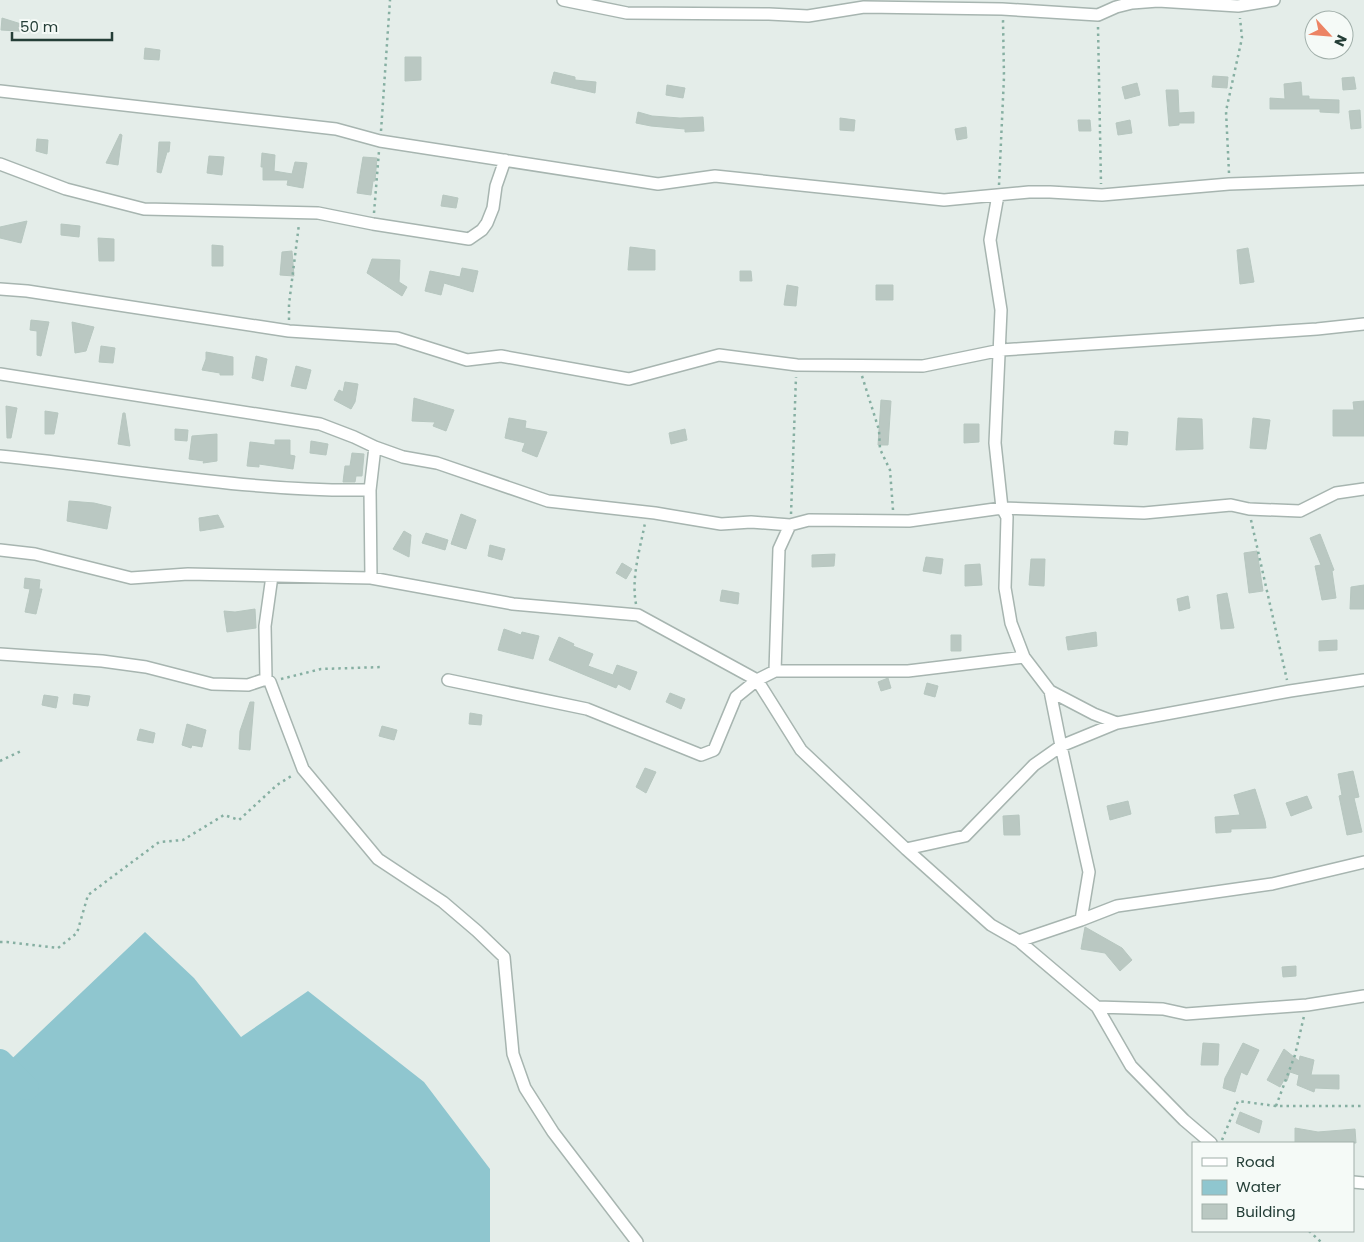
<svg xmlns="http://www.w3.org/2000/svg" width="1364" height="1242" font-family="Poppins,sans-serif">
  <style>
    .water { fill: #8fc6cf }
    .lines { fill: none; stroke-linecap: round; stroke-linejoin: round }
    .river { stroke: #8fc6cf; stroke-width: 24 }
    .building { fill: #bac8c2; stroke: #b7c7c0 }
    .minor-casing { stroke: #a7b5b0; stroke-width: 14 }
    .path { stroke: #86afa2; stroke-width: 2.5; stroke-dasharray: 2.5 4; stroke-linecap: butt }
    .minor { stroke: #fff; stroke-width: 11 }
  </style>
  <rect width="100%" height="100%" fill="#e4ede9"/>
  <path class="water" d="M145,932L194,978L241,1037L308,991L424,1082L490,1169V1242H0V1070Z"/>
  <g class="lines">
    <path class="river" d="M0,1061L27,1088"/>
  </g>
  <path class="building" d="M2,18L34,28L33,32L1,30Z
    M145,48L160,50L159,60L144,59Z
    M405,57H421V80L405,81Z
    M554,72L575,77V80L596,82L595,93L551,83Z
    M1213,76L1228,77L1227,88L1212,87Z
    M1354,77L1356,89L1343,90L1342,78Z
    M1301,82L1302,96H1309V99L1339,100V113L1320,112V109H1270V98L1285,99L1284,84Z
    M1137,83L1140,95L1125,99L1122,87Z
    M667,85L685,88L683,98L666,95Z
    M1166,90H1178L1179,113L1194,112V123H1179V125L1169,126Z
    M1360,110L1361,128L1351,129L1349,111Z
    M638,112L652,116L680,118L703,117L704,131L685,132V129L651,126L636,123Z
    M840,118L855,120L854,131L840,130Z
    M1078,120H1090L1091,131H1079Z
    M1130,120L1132,133L1118,135L1116,123Z
    M966,127L967,138L957,140L955,129Z
    M120,134L122,135L118,165L106,163Z
    M37,139L48,140L47,154L36,151Z
    M159,142H170L169,152H167L161,173L157,172Z
    M262,153L275,155L274,171L292,174L295,162L307,163L303,188L287,185L288,180H263V167H261Z
    M209,156L224,157L222,175L207,173Z
    M363,157L377,158L375,181H373L371,195L357,193Z
    M443,195L458,198L456,208L441,206Z
    M27,221L21,243L0,238V227Z
    M61,224L80,226L79,237L61,235Z
    M98,238L114,239V261H99Z
    M212,245L223,246V266H212Z
    M630,247L655,250V270H628Z
    M1248,248L1254,282L1240,284L1237,250Z
    M292,251L294,276L280,275L282,252Z
    M372,259L400,260L399,282L407,287L402,296L367,273Z
    M462,268L478,271L473,292L444,283L441,295L425,291L430,271L460,277Z
    M740,271H751L752,281H740Z
    M787,285L798,287L796,306L784,305Z
    M876,285H893V300H876Z
    M31,320L49,322L41,356L37,355V331L30,330Z
    M72,322L94,327L86,351L75,353Z
    M101,346L115,348L113,363L99,362Z
    M206,352L233,357V375H220V373L202,370L206,359Z
    M256,356L267,359L263,381L252,378Z
    M296,366L311,370L306,389L291,386Z
    M345,382L358,384L355,402L351,409L334,400L339,390L343,392Z
    M414,398L454,410L446,431L433,426L435,422L412,421Z
    M881,400L891,401L888,445H878Z
    M1364,401V436H1333V410H1354L1353,402Z
    M6,406L17,408L11,438H7Z
    M45,411L58,413L54,434H45Z
    M123,413H125L130,446L118,444Z
    M509,418L526,421L525,428L547,432L537,457L522,451L525,443L505,438Z
    M1178,418L1202,419L1203,449L1176,450Z
    M1253,418L1270,420L1266,449L1250,448Z
    M964,424H979V442L964,443Z
    M175,429L188,430L187,441L175,440Z
    M685,429L687,440L671,444L669,433Z
    M1115,431L1128,432L1127,445L1114,444Z
    M217,434V461L203,463L204,461L189,459L192,436Z
    M275,440H290V455L295,456L293,469L259,464V467L247,466L250,442L275,445Z
    M311,441L328,444L326,455L310,453Z
    M352,453L364,454L362,476H356L355,482H343L345,466H350Z
    M69,501L94,503L111,507L107,529L67,521Z
    M461,514L476,520L466,549L451,544Z
    M218,515L224,527L200,531L199,518Z
    M404,531L411,535L409,557L393,549Z
    M426,533L448,540L445,550L422,543Z
    M1320,534L1334,570L1332,571L1336,598L1322,600L1315,566L1321,565L1310,538Z
    M490,545L505,549L502,560L488,556Z
    M1257,551L1263,591L1249,593L1244,553Z
    M835,554L834,566L812,567V555Z
    M926,557L943,559L941,574L923,571Z
    M1031,559H1045L1044,586L1029,585Z
    M622,563L632,569L626,579L616,573Z
    M980,564L982,585L965,586V565Z
    M25,578L40,580L39,589H42L36,614L25,612L30,589L24,588Z
    M1364,585V609H1350L1351,587Z
    M722,590L739,593L738,604L720,601Z
    M1227,593L1234,628L1221,629L1217,595Z
    M1188,596L1190,608L1179,611L1177,599Z
    M255,609L256,628L227,632L224,611L235,612Z
    M504,629L521,635L522,632L539,636L533,659L498,650Z
    M1096,632L1097,646L1068,650L1066,637Z
    M951,635H961V651H951Z
    M559,637L574,644L573,646L593,654L588,666L613,675L617,665L637,672L630,690L618,684L616,688L549,660Z
    M1337,640V650L1319,651V641Z
    M888,678L891,688L881,691L878,682Z
    M927,683L938,686L935,697L924,694Z
    M670,693L685,699L681,709L666,702Z
    M74,694L90,696L88,706L73,704Z
    M44,695L58,697L56,708L42,705Z
    M250,702H254L250,750L239,749L240,731Z
    M470,713L482,715L481,725L469,724Z
    M187,724L206,730L202,747L192,745L191,748L182,745Z
    M382,726L397,730L394,740L379,736Z
    M140,729L155,733L153,743L137,740Z
    M645,768L656,772L646,793L636,787Z
    M1353,771L1359,797L1354,798L1362,832L1347,835L1339,796L1342,795L1338,774Z
    M1255,789L1265,821L1266,828L1231,829V832L1216,833L1215,817L1240,815L1234,795Z
    M1307,796L1312,808L1291,816L1286,803Z
    M1128,801L1131,814L1110,820L1107,806Z
    M1019,815L1020,835H1004L1003,816Z
    M1085,927L1122,948L1132,960L1120,971L1105,953L1081,949Z
    M1296,966V976L1283,977L1282,967Z
    M1203,1043L1219,1044L1218,1065H1201Z
    M1243,1043L1259,1050L1247,1075L1241,1072L1235,1092L1223,1088L1225,1078Z
    M1284,1049L1299,1061L1300,1056L1314,1060L1311,1075H1339V1089L1315,1088L1314,1092L1297,1085L1299,1075L1290,1072L1287,1081L1284,1080L1280,1087L1267,1080Z
    M1240,1112L1262,1121L1259,1133L1236,1123Z
    M1295,1128L1318,1132L1355,1129L1356,1143H1295Z"/>
  <g class="lines">
    <g class="minor-casing">
      <path id="minor" d="M563,0L627,13L769,14L808,16L864,7L1002,9L1098,15L1116,7L1132,3L1158,1L1238,6L1274,0
        M0,91L336,129L380,141L658,184L715,176L944,200L1029,192H1050L1102,195L1229,184L1364,179
        M0,164L66,189L144,209L318,213L373,224L469,239L482,230L487,223L493,208L496,186L505,160
        M998,195L990,240L1001,310L995,443L1002,508L1007,517L1005,588L1011,623L1024,657
        M0,289L27,291L289,331L397,338L467,360L501,356L629,379L719,355L797,365L923,366L1001,350L1317,329L1364,324
        M0,374L320,424L354,437L375,447L370,490L371,578
        M375,447L403,457L437,463L548,501L655,513L721,524L751,522L790,525
        M0,456C123,468 246,492 370,490
        M0,550L35,554L131,578L188,574L371,578L513,604L638,615L757,680L801,750L906,849L991,925L1019,941L1097,1007L1131,1066L1184,1120L1211,1143
        M0,654L102,661L146,667L212,684L248,685L266,679L265,626L272,576
        M775,671L779,549L790,525L809,520L909,521L1002,508L1144,513L1231,505L1249,509L1300,511L1336,493L1364,489
        M266,679L270,682L303,769L378,859L443,902L477,931L504,957L513,1054L525,1088L553,1132L637,1242
        M448,680L587,709L701,755L714,750L736,697L757,680L775,671H908L1024,657L1050,691L1094,714L1117,723L1290,691L1364,680
        M1117,723L1061,746L1089,872L1081,920L1117,906L1272,884L1364,862
        M906,849L965,836L1034,765L1061,746L1050,691
        M1019,941L1081,920
        M1097,1007L1163,1009L1186,1014L1307,1005L1364,996
        M1353,1182L1364,1183"/>
    </g>
    <path class="path" d="M1098,27L1101,184
      M381,131L390,0
      M1229,173L1226,111L1242,38L1240,18
      M999,185L1004,77L1003,20
      M374,213L379,151
      M289,320V304L299,224
      M862,376L879,430L880,449L890,470L893,510
      M791,514L796,377
      M1251,520L1287,680
      M636,604C631,578 640,549 645,523
      M281,679L321,669L383,667
      M0,761L21,751
      M0,942H7L58,948L77,933L88,895L159,842L183,840L224,815L239,820L277,785L293,775
      M1276,1106L1295,1055L1304,1016
      M1222,1140L1238,1101L1276,1106H1364
      M1309,1231L1321,1242"/>
    <use href="#minor" class="minor"/>
  </g>
  <rect x="1192" y="1142" width="162" height="90" fill="#f5faf7" stroke="#a1afaa"/>
  <rect x="1202" y="1158" width="25" height="8" fill="#ffffff" stroke="#a1afaa"/>
  <text x="1236" y="1167" font-size="15" fill="#243e37">Road</text>
  <rect x="1202" y="1180" width="25" height="15" fill="#8fc6cf" stroke="#a1afaa"/>
  <text x="1236" y="1192" font-size="15" fill="#243e37">Water</text>
  <rect x="1202" y="1204" width="25" height="15" fill="#bac8c2" stroke="#a1afaa"/>
  <text x="1236" y="1217" font-size="15" fill="#243e37">Building</text>
  <g transform="translate(1329 35) rotate(116)"><circle r="24" fill="#f5faf7" stroke="#a1afaa"/>
  <path d="M0-4L9 19L0 12L-9 19Z" fill="#ec8364"/>
  <text y="-8" font-size="14" font-weight="bold" text-anchor="middle" fill="#243e37">N</text>
  </g>
  <path d="M12 32v8h100v-8" fill="none" stroke="#243e37" stroke-width="2.5"/>
  <text x="20" y="32" font-size="15" fill="#243e37" stroke="#f5faf7" stroke-width="4" paint-order="stroke">50 m</text>
</svg>
